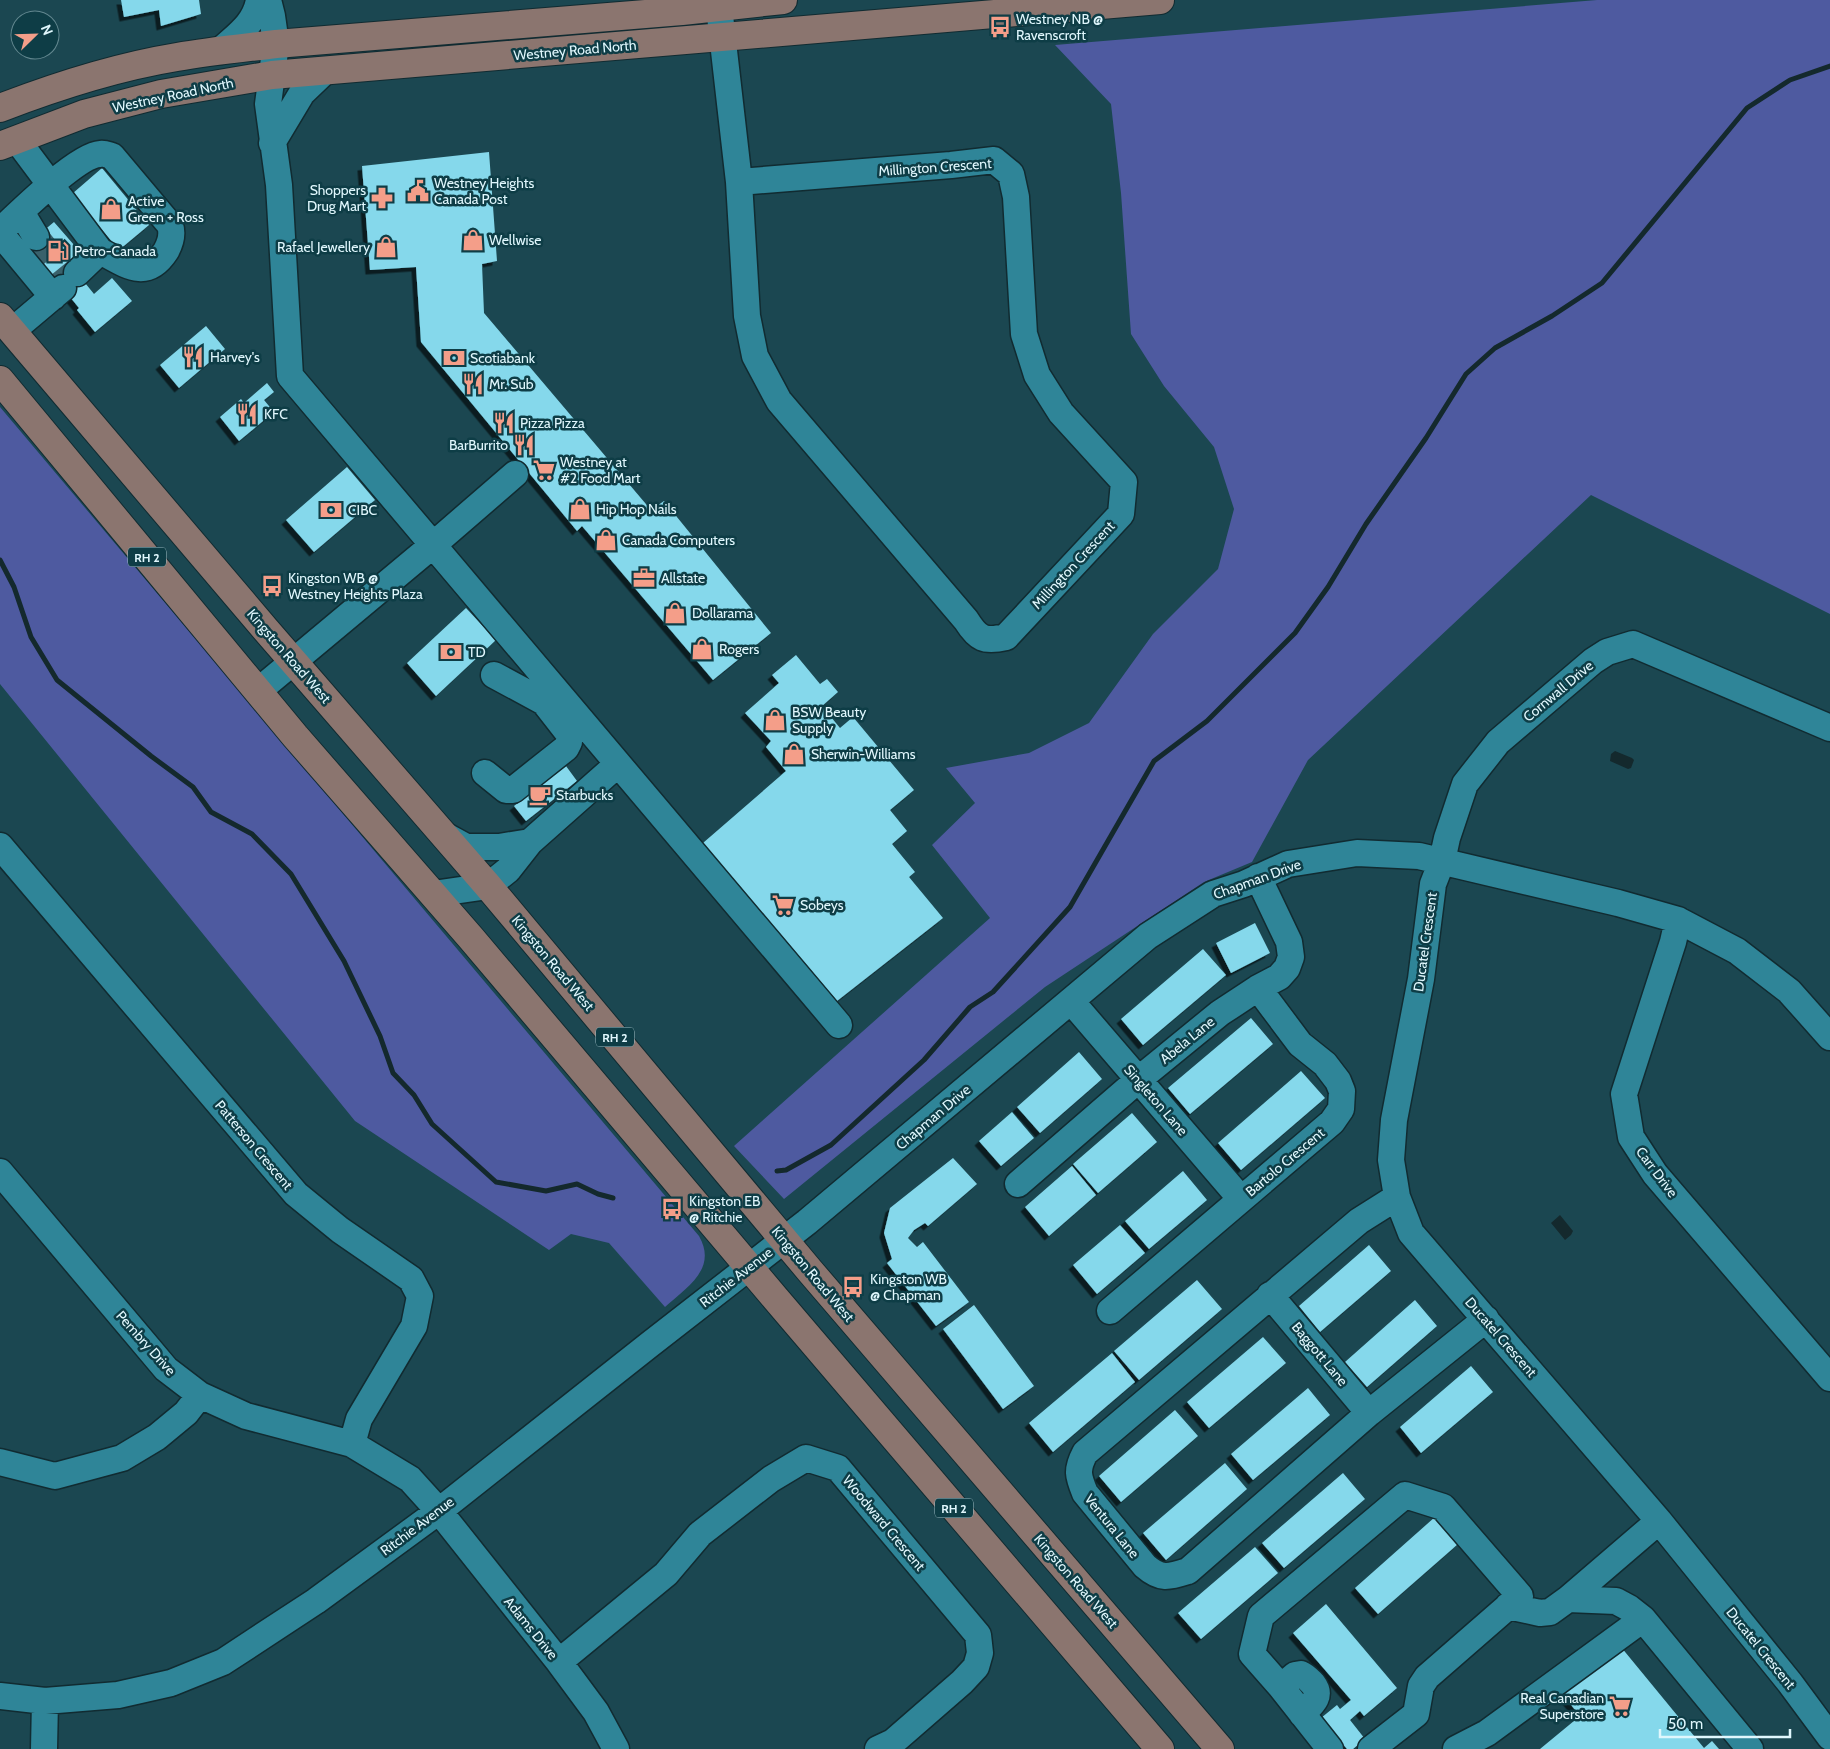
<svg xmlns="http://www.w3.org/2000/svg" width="1830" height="1749" font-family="Cabin,sans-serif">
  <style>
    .green { fill: #4e5aa0 }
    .water { fill: #14292d }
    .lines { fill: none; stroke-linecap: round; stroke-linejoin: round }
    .stream { stroke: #14292d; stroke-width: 5 }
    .building { fill: #85d8eb; filter: url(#shadow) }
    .minor-tunnel { stroke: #39616b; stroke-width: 26; stroke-dasharray: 26 13; stroke-linecap: butt }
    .minor-casing { stroke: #112b31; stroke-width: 29 }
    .major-casing { stroke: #112b31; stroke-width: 30 }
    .minor { stroke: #2f8598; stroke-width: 26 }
    .major { stroke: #8b756f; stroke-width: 28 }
    .labels { text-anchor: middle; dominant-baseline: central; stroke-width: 5; stroke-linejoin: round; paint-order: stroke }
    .shield { fill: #0e3d46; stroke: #a1bfc6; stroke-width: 1 }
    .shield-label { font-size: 12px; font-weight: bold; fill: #e0f7fd }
    .poi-label { font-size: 14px; fill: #e0f7fd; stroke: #0e3d46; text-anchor: start }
    .street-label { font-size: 14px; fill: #e0f7fd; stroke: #0e3d46 }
  </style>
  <defs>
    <filter id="shadow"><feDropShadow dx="-4.5" dy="4.5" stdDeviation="0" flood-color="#0009"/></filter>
  </defs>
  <rect width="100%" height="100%" fill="#1b4751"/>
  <path class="green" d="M1597,0H1830V614L1591,495L1308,760L1252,862L1204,882L1045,987L784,1199L734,1146L990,918L932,845L975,803L946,768L1029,753L1089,723L1153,634L1218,569L1234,509L1214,447L1164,386L1131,334L1121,193L1111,104L1055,45Z
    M0,407L699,1236C718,1269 686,1288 665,1307L609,1243L571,1234L549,1250L355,1121L0,684Z"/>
  <path class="water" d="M1615,751L1632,758L1634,760L1631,768L1628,769L1610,761L1611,754Z
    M1560,1215L1573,1231L1571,1235L1565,1240L1551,1223Z"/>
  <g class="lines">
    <path class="stream" d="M0,560L14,587L31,637L57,680L151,756L193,787L211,812L252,834L291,874L344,961L380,1036L393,1073L414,1095L432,1124L496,1182L546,1191L577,1184L598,1194L613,1198
      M777,1171L786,1170L831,1145L924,1060L970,1007L993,992L1070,907L1154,761L1207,721L1295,633L1328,587L1366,524L1426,438L1466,374L1495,348L1552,316L1602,283L1747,108L1790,80L1830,66"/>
  </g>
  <path class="building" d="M121,0H199L201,14L161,26L159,10L124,17Z
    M489,152L497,261L482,264L484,313L651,510L664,501L771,633L713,680L582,526L577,531L421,342L416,267L370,270L362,166Z
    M102,168L149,225L119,250L72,194Z
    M54,222L81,253L77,273L94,294L112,278L132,301L95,332L77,310L79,308L53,276L18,252Z
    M206,326L225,349L179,388L160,365Z
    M267,383L274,392L264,400L274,412L239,441L220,417L241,399L244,403Z
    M347,467L375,500L314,552L286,520Z
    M466,608L496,640L436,696L407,663Z
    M796,655L820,684L827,679L838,692L822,706L840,728L853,717L914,790L890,810L907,831L892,844L915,872L909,877L943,918L837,1001L703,843L786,771L766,747L771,741L745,713L779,683L772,675Z
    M566,766L577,781L526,821L514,806L524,798L534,781L539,787Z
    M1255,923L1270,953L1231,973L1216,943Z
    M1203,949L1226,975L1143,1045L1121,1019Z
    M1251,1018L1273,1044L1190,1114L1168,1088Z
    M1079,1052L1102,1079L1040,1133L1017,1107Z
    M1301,1071L1325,1098L1241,1170L1218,1143Z
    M1012,1112L1034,1138L1001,1166L979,1141Z
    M1132,1113L1157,1142L1098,1193L1073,1164Z
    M953,1158L977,1184L928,1226L925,1223L914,1230L908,1238L917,1247L923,1242L969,1302L936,1326L887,1263L892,1259L884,1233L890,1208Z
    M1072,1166L1096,1195L1049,1236L1025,1207Z
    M1183,1171L1207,1200L1149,1249L1125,1221Z
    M1120,1225L1145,1253L1097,1294L1073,1265Z
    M1369,1245L1391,1271L1320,1332L1299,1306Z
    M1197,1280L1222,1309L1139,1380L1114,1351Z
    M1415,1300L1437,1326L1367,1387L1345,1362Z
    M974,1305L1034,1386L1003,1409L943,1329Z
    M1263,1337L1286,1363L1209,1428L1187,1402Z
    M1112,1353L1135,1382L1053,1452L1029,1423Z
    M1471,1366L1493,1392L1421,1453L1400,1427Z
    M1308,1388L1330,1415L1253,1480L1231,1454Z
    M1175,1410L1198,1436L1121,1502L1099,1476Z
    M1225,1463L1247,1489L1166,1560L1143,1533Z
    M1343,1473L1365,1499L1284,1568L1262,1543Z
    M1435,1517L1458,1544L1378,1614L1355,1588Z
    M1255,1547L1278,1573L1201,1639L1178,1613Z
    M1326,1604L1397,1688L1364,1716L1360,1711L1350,1720L1365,1739L1353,1749H1347L1321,1718L1337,1705L1340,1709L1351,1700L1293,1633Z
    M1621,1647L1704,1748L1712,1741L1719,1749H1540L1580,1716L1563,1695Z"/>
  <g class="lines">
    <path class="minor-tunnel" d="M36,237L71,280"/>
    <g class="minor-casing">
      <path id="minor" d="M719,7L739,182L747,316L755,356L779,401L966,620C978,639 984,642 1006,637L1121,514L1124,482L1061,413L1037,375L1024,334L1016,197L1011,174L994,160L951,165L739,182
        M220,51C237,35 255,24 259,0
        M17,140L100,251L77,273
        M272,143L302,93L325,71
        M21,212L36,237
        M0,231C18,214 78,155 100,154C104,153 108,155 112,156L170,225C173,234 171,242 166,251C146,282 125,264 100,251
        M0,233L53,297
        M12,331L63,288
        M515,474L433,545L839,1025
        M258,691L433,545L290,376L279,185L268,104L276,44L272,16L268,0
        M1830,728L1633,644L1607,652L1593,661L1498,742L1465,784L1447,838L1442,861L1433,884L1421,979L1394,1120L1391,1160L1397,1197L1411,1233L1659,1521L1790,1683L1830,1737
        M485,773L506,790H513L566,748L569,742V734L544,702L494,675
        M444,835L466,847H499L530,842
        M0,846L296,1194L340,1230L411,1279L420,1296L414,1326L359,1419L352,1444
        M433,894L488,886L508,870L530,842L618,764
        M1678,920L1673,942L1624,1094L1631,1137L1655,1174L1830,1378
        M1071,1001L1241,1199
        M0,1172L166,1369L200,1395L246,1416L352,1444L410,1479L439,1511L559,1662L596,1712L616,1749
        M1018,1184L1138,1080L1220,1013L1258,988L1279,977L1287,968L1291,957L1289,942L1258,877
        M1397,1197L1359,1221L1085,1453C1076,1470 1078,1476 1085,1493L1145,1566C1161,1580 1169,1577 1188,1571L1369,1413L1486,1319
        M1270,1295L1369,1413
        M1110,1311L1332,1122L1341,1109L1342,1091L1338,1081L1325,1064L1300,1044L1258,988
        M0,1462L55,1476L122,1458L157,1437L186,1413L200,1395
        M1568,1599L1616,1601L1629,1608L1643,1619L1750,1749
        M1508,1606L1540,1613L1550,1612L1568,1599L1659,1521
        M559,1662L666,1574L700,1534L771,1479L806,1458L838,1468L978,1635L980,1653L976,1667L962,1682L893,1742L878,1749
        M1281,1687L1295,1675L1301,1674C1306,1676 1309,1680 1313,1684C1323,1697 1311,1705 1302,1714
        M0,1696L45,1701L118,1695L171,1683L223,1662L316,1601L439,1511L649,1345L807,1222L1148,936L1213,894L1244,884L1288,864L1357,853L1419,856L1618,903L1678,920L1737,951L1789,991L1830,1037
        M44,1749L45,1701
        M1330,1749L1281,1687L1252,1654L1261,1616L1405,1495L1443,1507L1520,1596L1427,1677L1421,1686L1416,1714L1371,1749
        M1456,1749L1487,1733L1643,1619"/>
    </g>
    <g class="major-casing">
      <path id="major" d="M0,108C57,86 116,67 177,57C210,51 243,48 276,44L682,11L783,0
        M0,146L84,114L161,94L272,75L1160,0
        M0,317L266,630L488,886L810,1271L1220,1749
        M0,380L295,736L471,938L776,1299L1160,1749"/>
    </g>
    <use href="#minor" class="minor"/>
    <use href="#major" class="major"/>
  </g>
  <defs>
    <g id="bus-bare" transform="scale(1.725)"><path d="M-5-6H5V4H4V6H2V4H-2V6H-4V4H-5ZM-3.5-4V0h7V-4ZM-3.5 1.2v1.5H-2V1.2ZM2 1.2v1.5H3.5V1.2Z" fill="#f49e89" stroke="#0e3d46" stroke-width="2.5" paint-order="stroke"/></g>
    <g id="civic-bare" transform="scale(1.725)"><path d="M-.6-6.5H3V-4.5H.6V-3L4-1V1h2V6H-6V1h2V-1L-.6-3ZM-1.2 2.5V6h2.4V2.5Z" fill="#f49e89" stroke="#0e3d46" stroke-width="2.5" paint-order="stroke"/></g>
    <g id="pharmacy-bare" transform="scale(1.725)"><path d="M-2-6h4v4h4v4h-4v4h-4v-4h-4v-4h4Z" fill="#f49e89" stroke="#0e3d46" stroke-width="2.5" paint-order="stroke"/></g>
    <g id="shop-bare" transform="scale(1.725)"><path d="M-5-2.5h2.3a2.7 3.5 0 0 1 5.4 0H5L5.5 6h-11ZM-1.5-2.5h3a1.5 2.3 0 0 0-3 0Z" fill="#f49e89" stroke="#0e3d46" stroke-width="2.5" paint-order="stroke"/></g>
    <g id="fuel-bare" transform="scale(1.725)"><path d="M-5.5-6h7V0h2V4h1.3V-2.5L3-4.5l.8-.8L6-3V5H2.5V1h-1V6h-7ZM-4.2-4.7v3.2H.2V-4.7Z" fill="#f49e89" stroke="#0e3d46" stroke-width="2.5" paint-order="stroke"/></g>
    <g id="restaurant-bare" transform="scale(1.725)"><path d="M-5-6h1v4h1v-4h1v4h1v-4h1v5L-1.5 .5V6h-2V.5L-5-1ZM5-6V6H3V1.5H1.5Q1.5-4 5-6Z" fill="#f49e89" stroke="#0e3d46" stroke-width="2.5" paint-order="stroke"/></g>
    <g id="bank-bare" transform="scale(1.725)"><path d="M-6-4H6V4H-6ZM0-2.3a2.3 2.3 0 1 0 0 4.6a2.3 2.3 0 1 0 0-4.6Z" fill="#f49e89" stroke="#0e3d46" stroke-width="2.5" paint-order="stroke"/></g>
    <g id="supermarket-bare" transform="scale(1.725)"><path d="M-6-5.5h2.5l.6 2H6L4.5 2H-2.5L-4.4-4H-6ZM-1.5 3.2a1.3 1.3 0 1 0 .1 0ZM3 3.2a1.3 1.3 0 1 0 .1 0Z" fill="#f49e89" stroke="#0e3d46" stroke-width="2.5" paint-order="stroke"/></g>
    <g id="office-bare" transform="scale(1.725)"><path d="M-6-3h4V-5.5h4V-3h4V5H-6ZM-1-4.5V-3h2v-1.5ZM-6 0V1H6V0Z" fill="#f49e89" stroke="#0e3d46" stroke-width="2.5" paint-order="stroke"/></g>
    <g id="cafe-bare" transform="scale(1.725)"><path d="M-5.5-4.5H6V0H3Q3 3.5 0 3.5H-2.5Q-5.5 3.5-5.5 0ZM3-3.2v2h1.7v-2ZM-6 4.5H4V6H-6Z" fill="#f49e89" stroke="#0e3d46" stroke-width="2.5" paint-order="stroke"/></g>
  </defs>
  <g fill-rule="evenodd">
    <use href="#bus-bare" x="1000" y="27"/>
    <use href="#civic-bare" x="418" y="191"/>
    <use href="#pharmacy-bare" x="382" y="198"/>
    <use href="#shop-bare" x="111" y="209"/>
    <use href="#shop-bare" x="473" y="240"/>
    <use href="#shop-bare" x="386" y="247"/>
    <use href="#fuel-bare" x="58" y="251"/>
    <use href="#restaurant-bare" x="193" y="357"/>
    <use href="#bank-bare" x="454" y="358"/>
    <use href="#restaurant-bare" x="473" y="384"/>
    <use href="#restaurant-bare" x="247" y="414"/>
    <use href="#restaurant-bare" x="504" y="423"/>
    <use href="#restaurant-bare" x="524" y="445"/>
    <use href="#supermarket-bare" x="544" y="470"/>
    <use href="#shop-bare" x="580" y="509"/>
    <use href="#bank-bare" x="331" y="510"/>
    <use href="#shop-bare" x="606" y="540"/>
    <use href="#office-bare" x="644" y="578"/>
    <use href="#bus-bare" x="272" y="586"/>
    <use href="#shop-bare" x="675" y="613"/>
    <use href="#shop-bare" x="702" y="649"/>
    <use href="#bank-bare" x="451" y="652"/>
    <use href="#shop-bare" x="775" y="720"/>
    <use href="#shop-bare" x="794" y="754"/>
    <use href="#cafe-bare" x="540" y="795"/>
    <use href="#supermarket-bare" x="783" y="905"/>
    <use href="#bus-bare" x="672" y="1209"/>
    <use href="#bus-bare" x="853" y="1287"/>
    <use href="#supermarket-bare" x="1620" y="1706"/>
  </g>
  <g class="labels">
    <g class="shield">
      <rect x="128" y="547.5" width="38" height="19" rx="4"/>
      <rect x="596" y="1027.5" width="38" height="19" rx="4"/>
      <rect x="935" y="1498.5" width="38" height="19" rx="4"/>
    </g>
    <g class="shield-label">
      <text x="147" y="557">RH 2</text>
      <text x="615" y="1037">RH 2</text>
      <text x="954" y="1508">RH 2</text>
    </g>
    <g class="poi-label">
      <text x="1016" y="19">Westney NB @<tspan x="1016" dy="16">Ravenscroft</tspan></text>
      <text x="434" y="183">Westney Heights<tspan x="434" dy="16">Canada Post</tspan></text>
      <text x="366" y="190" text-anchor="end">Shoppers<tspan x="366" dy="16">Drug Mart</tspan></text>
      <text x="128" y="201">Active<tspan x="128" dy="16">Green + Ross</tspan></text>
      <text x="489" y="240">Wellwise</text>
      <text x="370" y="247" text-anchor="end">Rafael Jewellery</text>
      <text x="74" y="251">Petro-Canada</text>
      <text x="210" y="357">Harvey's</text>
      <text x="470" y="358">Scotiabank</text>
      <text x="489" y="384">Mr. Sub</text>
      <text x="264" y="414">KFC</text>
      <text x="520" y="423">Pizza Pizza</text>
      <text x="508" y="445" text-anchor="end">BarBurrito</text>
      <text x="560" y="462">Westney at<tspan x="560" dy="16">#2 Food Mart</tspan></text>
      <text x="596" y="509">Hip Hop Nails</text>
      <text x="348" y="510">CIBC</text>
      <text x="622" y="540">Canada Computers</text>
      <text x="288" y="578">Kingston WB @<tspan x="288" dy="16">Westney Heights Plaza</tspan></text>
      <text x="661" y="578">Allstate</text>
      <text x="692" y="613">Dollarama</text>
      <text x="719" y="649">Rogers</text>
      <text x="468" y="652">TD</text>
      <text x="792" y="712">BSW Beauty<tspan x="792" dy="16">Supply</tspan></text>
      <text x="811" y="754">Sherwin-Williams</text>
      <text x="556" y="795">Starbucks</text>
      <text x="800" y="905">Sobeys</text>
      <text x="689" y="1201">Kingston EB<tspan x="689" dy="16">@ Ritchie</tspan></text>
      <text x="870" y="1279">Kingston WB<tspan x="870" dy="16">@ Chapman</tspan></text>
      <text x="1604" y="1698" text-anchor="end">Real Canadian<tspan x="1604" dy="16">Superstore</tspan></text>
    </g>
    <g class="street-label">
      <text transform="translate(575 50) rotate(-5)">Westney Road North</text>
      <text transform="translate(173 95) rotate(-12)">Westney Road North</text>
      <text transform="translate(935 167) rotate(-4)">Millington Crescent</text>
      <text transform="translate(1073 565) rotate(-47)">Millington Crescent</text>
      <text transform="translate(289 656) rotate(49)">Kingston Road West</text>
      <text transform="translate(1558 691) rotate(-40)">Cornwall Drive</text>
      <text transform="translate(1257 879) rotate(-20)">Chapman Drive</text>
      <text transform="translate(1425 942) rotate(-82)">Ducatel Crescent</text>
      <text transform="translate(553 963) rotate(50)">Kingston Road West</text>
      <text transform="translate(1187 1040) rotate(-39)">Abela Lane</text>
      <text transform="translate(1156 1100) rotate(49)">Singleton Lane</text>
      <text transform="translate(933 1117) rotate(-40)">Chapman Drive</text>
      <text transform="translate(254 1145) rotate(50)">Patterson Crescent</text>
      <text transform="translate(1285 1162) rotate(-40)">Bartolo Crescent</text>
      <text transform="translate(1657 1172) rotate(53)">Carr Drive</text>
      <text transform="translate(813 1274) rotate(50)">Kingston Road West</text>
      <text transform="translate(736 1277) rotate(-38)">Ritchie Avenue</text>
      <text transform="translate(1501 1337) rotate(49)">Ducatel Crescent</text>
      <text transform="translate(146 1343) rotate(48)">Pembry Drive</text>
      <text transform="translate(1320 1354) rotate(50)">Baggott Lane</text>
      <text transform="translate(884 1523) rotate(50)">Woodward Crescent</text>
      <text transform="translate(417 1526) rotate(-37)">Ritchie Avenue</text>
      <text transform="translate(1112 1526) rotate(51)">Ventura Lane</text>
      <text transform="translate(1076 1581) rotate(49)">Kingston Road West</text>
      <text transform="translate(531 1628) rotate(51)">Adams Drive</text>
      <text transform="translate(1761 1648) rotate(51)">Ducatel Crescent</text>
    </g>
  </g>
  <g transform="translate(35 35) rotate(67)"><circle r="24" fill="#0e3d46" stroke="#62878f"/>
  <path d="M0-4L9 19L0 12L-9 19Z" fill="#f49e89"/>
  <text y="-8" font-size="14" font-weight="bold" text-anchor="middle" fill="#e0f7fd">N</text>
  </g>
  <path d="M1660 1729v8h130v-8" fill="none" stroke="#e0f7fd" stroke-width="2.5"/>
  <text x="1668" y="1729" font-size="15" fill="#e0f7fd" stroke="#0e3d46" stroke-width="4" paint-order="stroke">50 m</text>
</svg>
